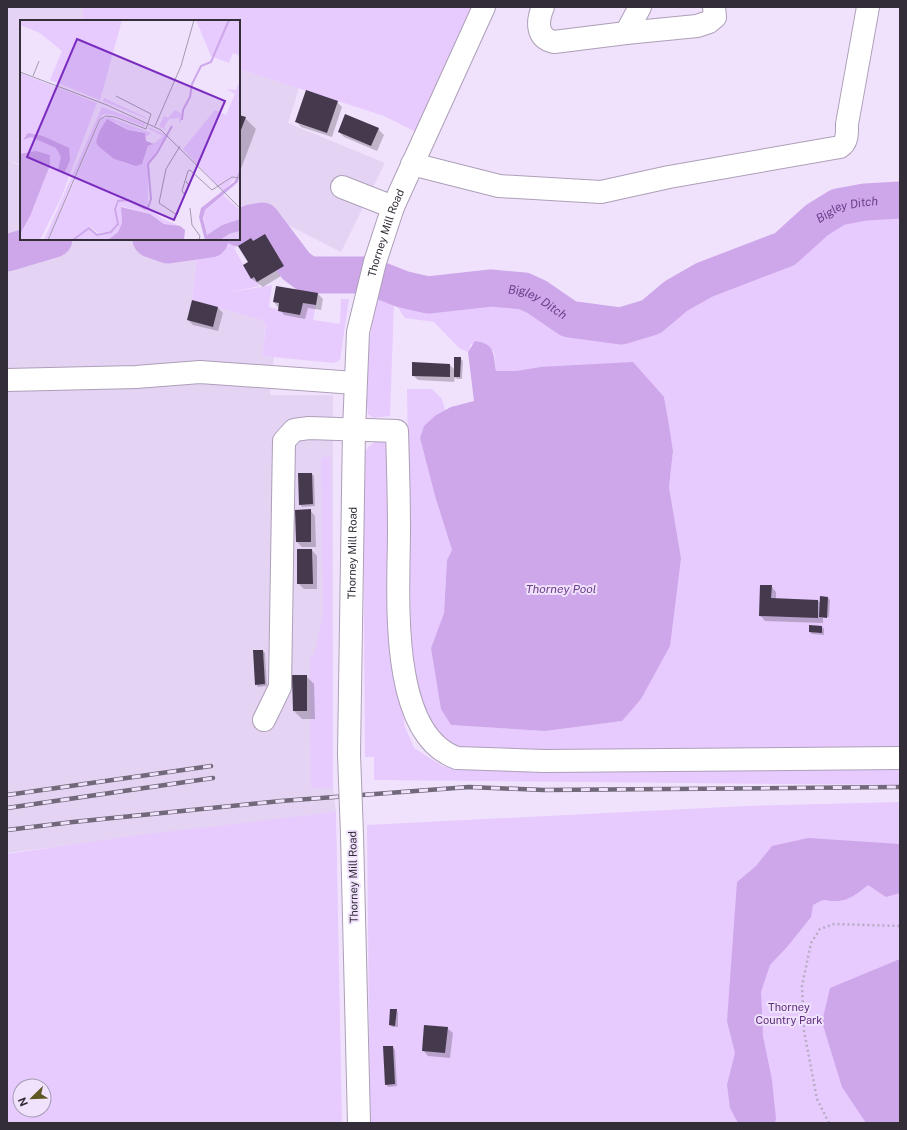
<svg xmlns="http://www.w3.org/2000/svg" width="907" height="1130" font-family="'Public Sans',sans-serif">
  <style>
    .built { fill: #e5d3f4 }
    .green { fill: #e7cafe; fill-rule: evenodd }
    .water { fill: #cda7ea }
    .shadow { fill: #0003 }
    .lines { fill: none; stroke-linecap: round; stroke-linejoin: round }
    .river { stroke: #cda7ea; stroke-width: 37 }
    .building { fill: #45394e }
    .minor-casing { stroke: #ad9fb8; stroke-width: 24 }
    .path { stroke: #b7acc1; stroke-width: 2.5; stroke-dasharray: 2 3; stroke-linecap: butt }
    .minor { stroke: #fff; stroke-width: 22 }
    .rail-casing { stroke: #716979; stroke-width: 4.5 }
    .rail { stroke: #f0e2fc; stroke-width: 3; stroke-dasharray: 9; stroke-linecap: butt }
    .minor-bridge-casing { stroke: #ad9fb8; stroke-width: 24; stroke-linecap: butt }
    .minor-bridge { stroke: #fff; stroke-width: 22 }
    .labels { text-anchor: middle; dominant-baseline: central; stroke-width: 4; stroke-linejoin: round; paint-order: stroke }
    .street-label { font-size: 11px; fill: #332d38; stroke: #f0e2fc }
    .park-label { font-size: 11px; fill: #60307e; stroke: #f0e2fc }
    .water-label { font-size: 12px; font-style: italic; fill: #6d3e8c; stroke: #f0e2fc }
    .inset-river { fill: none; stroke: #cda7ea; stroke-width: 2 }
    .inset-road { fill: none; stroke: #a49aae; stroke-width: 1 }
    .view { fill: #7b2cbf; fill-opacity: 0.15; stroke: #7b2cbf; stroke-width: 2 }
    .inset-edge { fill: none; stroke: #332d38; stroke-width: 2 }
  </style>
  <rect width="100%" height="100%" fill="#f0e2fc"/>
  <path class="built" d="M7,7H83L82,21H21V164L10,161L21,166V239H199L192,300L256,316L266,323L262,356L274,357L270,395H333V787L336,812L7,853Z
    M239,69L299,88L288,123L385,163L341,252L268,215L239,218Z"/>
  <path class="green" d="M83,7H478L422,135L384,116L239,69V21H82Z
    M900,205V751L457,755C419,723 415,687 411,640L407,389H432L442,399L445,410L436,415L420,438L435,496L452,550L447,560L444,613L431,648L451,725L545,731L622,721L681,558L669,487L673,451L664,397L540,367L516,371H496L494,351L471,344L468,352L459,348L434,322L405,318L394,302L390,416L373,418L368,414C362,374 371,325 380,286L424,301L451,295L490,292L521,296L538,302L561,319L579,326L605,317L626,320L659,311L674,299L678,303L708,284L782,255L789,251L809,233L853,210L870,208L888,209Z
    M252,228L265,234L253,241L251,238L234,248L251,279L254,277L259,286L226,293L272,285L269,307L300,315L303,303L316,305L313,320L340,324L341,299H349L340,360L334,363L262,356L266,326L262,320L192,300L198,247H212L229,239H239V232Z
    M378,440H383L388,445L397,682L405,727L414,748L444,767L900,764V785L374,780V757H365L363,457L368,447Z
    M321,457H331L333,787L311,788L310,658L315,653L323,612Z
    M900,802V1123H370L367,825L746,806Z
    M336,812L342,1123H7V854L140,835ZM20,1086H44V1110H20Z"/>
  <path class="water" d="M261,219C279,232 291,263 311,270C318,272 325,269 333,270C341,270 346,272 354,271L351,283L335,279L316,278L299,273L283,256L264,229L257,227L239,232V225L249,221Z
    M199,239H229C221,247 209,247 198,247Z
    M475,341C496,344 493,354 496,371H516L540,367L633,362L664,397L669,425L673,451L669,487L681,558L670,646L641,699L622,721L545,731L451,725L441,709L431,648L444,613L447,560L452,550L435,496L420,438L424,426L436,415L451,407L474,401L468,352Z
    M808,838L900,844V893L886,897L868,885C859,892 849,901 837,901C823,902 829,896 813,905L811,917L787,947L770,965L761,992L763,1036L772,1080L776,1119L775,1123H738L730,1108L727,1085L735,1053L727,1021L737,882L756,866L772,846Z
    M900,959V1123H866L842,1087L822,1022L830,988Z"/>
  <path class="shadow" d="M337,102L342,107L332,137L301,127L296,121Z
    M239,116L245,118L256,129L239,174Z
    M378,129L384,135L377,151L344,137L339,132Z
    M265,235L270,240L289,271L263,287L252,279L244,266L249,263L253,242Z
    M318,294L323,299L321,310L308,308L305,319L284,315L274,302Z
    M217,307L223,313L218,331L193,325L188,320Z
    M460,358L463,361L462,379H457L455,377L454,382L418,380L413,375L450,365L455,370Z
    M312,474L314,476L315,506L302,507L300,504Z
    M310,510L315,516L316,547H302L297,542Z
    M312,550L317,556V589H304L298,583Z
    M771,586L776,592V599L818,601L821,603L828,598L830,600L829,617H823V619L829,620L823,619V623L765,621L760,615Z
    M822,627L824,629V635L812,634L810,632Z
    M263,651L265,653L267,686L258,687L256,684Z
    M306,676L314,684L315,719H302L294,711Z
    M396,1010L398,1013V1027H392L390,1025Z
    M447,1028L453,1033L450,1058L428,1056L423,1050Z
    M393,1047L395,1050L397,1086L388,1087L386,1084Z"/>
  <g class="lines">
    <g class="river">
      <path id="s1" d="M239,228L251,223L262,221L296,266L308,275H367L402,289L428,295L491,288L524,291L537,297L569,319L621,326L651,317L676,296L704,280L785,249L817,220L838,207L865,202L900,200"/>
      <path d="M151,239L168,245L210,239"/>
      <path d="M7,253L54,239"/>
    </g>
  </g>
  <path class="building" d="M306,90L338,101L327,133L295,122Z
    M345,114L379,128L371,146L338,132Z
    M239,115L246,117L239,135Z
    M265,234L284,266L257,282L254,277L251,279L243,265L248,262L238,246L251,238L253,241Z
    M276,286L318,293L316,305L303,303L300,315L278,311L279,303L273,302Z
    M192,300L218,307L213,327L187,320Z
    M454,357H461L460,377H454Z
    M412,362L450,364V377L412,376Z
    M298,473H312L313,504L299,505Z
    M311,509V542H296L295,510Z
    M297,549H312L313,584H297Z
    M760,585H772L771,598L818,600V618L759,616Z
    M820,596L828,597L827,618L819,617Z
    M809,625L822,626V633L809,632Z
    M253,650H263L265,684L255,685Z
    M292,675H307V711H293Z
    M390,1009H397L395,1026L389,1025Z
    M424,1025L448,1027L445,1053L422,1051Z
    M383,1046H393L395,1084L385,1085Z"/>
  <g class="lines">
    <g class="minor-casing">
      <g id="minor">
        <path d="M543,7C537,21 536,38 554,42L626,33L697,26L709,22L715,17L714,7"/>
        <path d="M626,33L640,7"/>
        <path d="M412,164L499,186L601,192L669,177L840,147C848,142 847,132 847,124L868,7"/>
        <path d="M342,187L393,207"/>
        <path d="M7,380L136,377L200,372L355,383"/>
        <path d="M264,720L280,687L284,441L294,430L309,428L397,431C398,464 399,498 399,531C399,590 387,734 457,758L544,761L900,758"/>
        <path id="s2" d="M349,754L354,430L358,332L375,262L393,207L484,7"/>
        <path d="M352,835L359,1123"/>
      </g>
    </g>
    <path class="path" d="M829,1123L817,1099L804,1031L802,986L811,943L820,929L834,924L900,926"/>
    <use href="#minor" class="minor"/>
    <g class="rail-casing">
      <path id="rail" d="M7,795L211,766
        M7,808L213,778
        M7,830L73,822L281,801L469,787L544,790L900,787"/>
    </g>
    <use href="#rail" class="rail"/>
    <g class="minor-bridge-casing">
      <path id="minor-bridge" d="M349,754L352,835"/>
    </g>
    <use href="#minor-bridge" class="minor-bridge"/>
  </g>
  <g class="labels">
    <g class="street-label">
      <text stroke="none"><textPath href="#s2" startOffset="525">Thorney Mill Road</textPath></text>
      <text stroke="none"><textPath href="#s2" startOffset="201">Thorney Mill Road</textPath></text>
      <text transform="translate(353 877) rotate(-91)">Thorney Mill Road</text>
    </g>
    <g class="park-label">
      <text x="789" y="1007">Thorney<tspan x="789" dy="13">Country Park</tspan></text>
    </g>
    <g class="water-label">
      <text stroke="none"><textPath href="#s1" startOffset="680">Bigley Ditch</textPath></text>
      <text stroke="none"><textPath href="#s1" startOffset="332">Bigley Ditch</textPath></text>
      <text x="561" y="589">Thorney Pool</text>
    </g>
  </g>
  <g transform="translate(20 20)">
    <rect width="220" height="220" fill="#f0e2fc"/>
    <path d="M0,0H102L80,80L30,60L42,31L20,13L0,5ZM176,0H220V36L213,33L209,43L191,36ZM0,53L77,83L41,178L20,220H0ZM220,61V158L216,157L203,172L163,129L195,90L206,95L215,74L206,69L216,70ZM84,78L127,98V99L83,81ZM82,87L125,103V107L94,95L84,94L80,97L36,205L81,99L89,97L131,113L126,117L124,112L108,110L96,102L79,112L76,122L78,126L94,139L108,144H122L129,125L131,126L143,116L129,109V107L146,115L128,145V188L108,180H99L96,182L94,188L97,204L91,211L78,213L70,206L53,220H24ZM155,90L161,93V101L159,103V98L149,99L144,107L146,110L139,106L144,96L148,98ZM203,175L220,190V199L202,205L187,215L183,192ZM100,181H111L122,188L129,189L143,199L160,206L144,204L130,194L101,186L102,203L98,212L91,219L53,220L69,208L77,215L92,212L98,206L96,187ZM220,211V220H200L209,214Z" fill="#e7cafe"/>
    <path d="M87,99L108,110L125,113L126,121L134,124L128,126L122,144L116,146L94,139L78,126L76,122L79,112ZM8,113L23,116L49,128L50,140L44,154L38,150L41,137L36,128L11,117L3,120ZM16,131L30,135V145L10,196L0,214V134ZM220,150L218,162L185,190L183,198L187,215L202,205L220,199V211L209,214L200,220H185L179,197L181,188L214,162ZM101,187L130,194L144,204L160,206L165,210L164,220H88L98,212L102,203Z" fill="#cda7ea"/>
    <path class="inset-river" d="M162,100L163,90L170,77L172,64L181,46L191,42L209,0M128,188L131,179L128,144L137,133L152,106M53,220L69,208L77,215L91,212L98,204L95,189L98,181L108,180L126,189"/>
    <path class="inset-road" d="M0,52L87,85L141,110L220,188M13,56L19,41M135,106L161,46L174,0M166,161L169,166L164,174L162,171L168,151L170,150L192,170L212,157L220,158M170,188L172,205L180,216L179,220M159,190L157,195L139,183L146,149L160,126M28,220L80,99L86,96L95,97L126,109L131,94L96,76"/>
    <path class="view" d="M57,19L205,81L154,200L7,137Z"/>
    <rect width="220" height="220" class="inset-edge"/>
  </g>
  <rect width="907" height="1130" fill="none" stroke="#332d38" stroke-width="16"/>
  <g transform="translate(32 1098) rotate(247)"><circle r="19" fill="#f0e2fc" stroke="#a49aae"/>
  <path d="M0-3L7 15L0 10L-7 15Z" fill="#5f5723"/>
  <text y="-6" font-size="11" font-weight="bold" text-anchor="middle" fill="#332d38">N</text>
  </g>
</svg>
